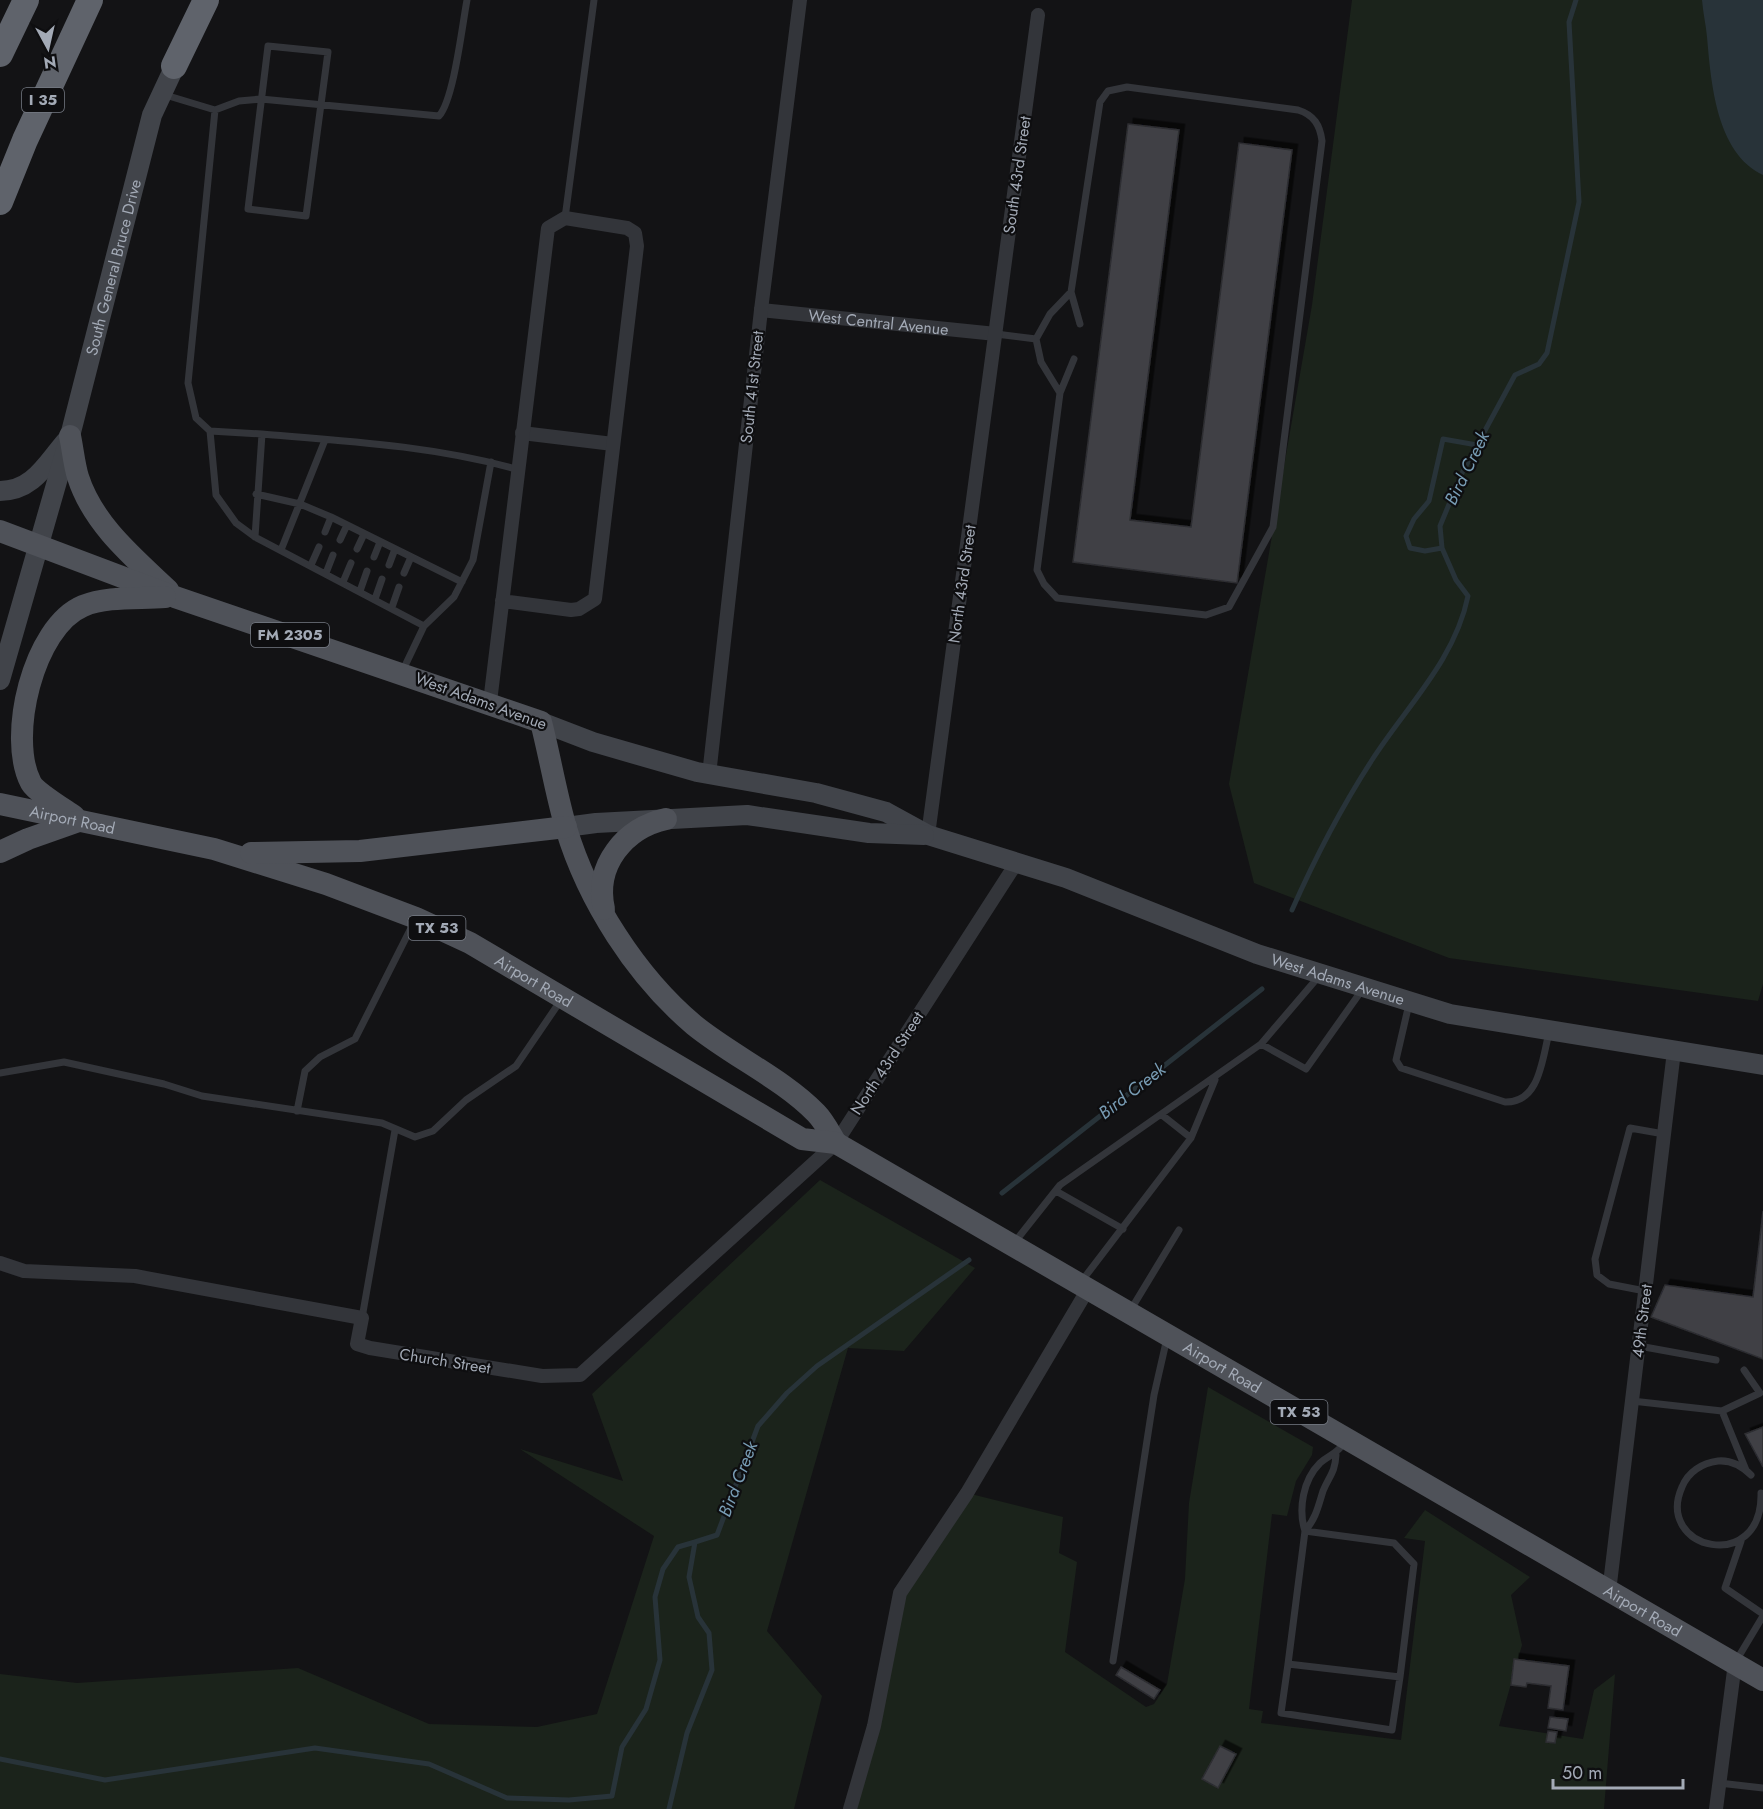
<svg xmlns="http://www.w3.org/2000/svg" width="1763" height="1809" font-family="Jost,sans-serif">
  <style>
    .green { fill: #1b231b }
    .water { fill: #283339 }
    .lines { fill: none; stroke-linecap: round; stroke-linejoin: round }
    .stream { stroke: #283339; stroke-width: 5 }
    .building { fill: #3f4045; stroke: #2d2d31; stroke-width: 1.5; filter: url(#shadow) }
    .lane { stroke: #33353a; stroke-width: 7 }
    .street { stroke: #33353a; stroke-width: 14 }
    .secondary { stroke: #41444a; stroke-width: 20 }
    .primary { stroke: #4f5259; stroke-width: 22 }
    .highway { stroke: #5f636b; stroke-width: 26 }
    .labels { text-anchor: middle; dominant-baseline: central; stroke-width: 4.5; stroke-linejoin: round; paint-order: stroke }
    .shield { fill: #0e0e10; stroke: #767b84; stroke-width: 1.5 }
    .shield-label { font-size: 15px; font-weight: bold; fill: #a3aab6 }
    .street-label { font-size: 16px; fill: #a3aab6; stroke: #0e0e10 }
    .water-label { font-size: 18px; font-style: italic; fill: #789cb4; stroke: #0e0e10 }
  </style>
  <defs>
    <filter id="shadow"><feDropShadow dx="5.5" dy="-5.5" stdDeviation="0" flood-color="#0009"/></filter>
  </defs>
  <rect width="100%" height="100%" fill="#131315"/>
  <path class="green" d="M1352,0H1763V984L1758,1001L1449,958L1254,883L1229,784L1312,305Z
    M820,1180L975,1268L904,1351L848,1348L767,1631L822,1696L794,1809H0V1674L77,1683L298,1668L429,1724L537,1727L597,1714L654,1536L520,1449L623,1481L592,1394Z
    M1208,1387L1313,1447L1312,1455L1296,1481L1287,1516L1272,1514L1249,1709L1263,1711L1261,1723L1401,1740L1425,1541L1404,1538L1425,1510L1530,1577L1511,1595L1522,1645L1499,1726L1583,1739L1594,1690L1615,1674L1604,1809H850L900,1593L967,1493L1063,1517L1059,1553L1077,1562L1065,1652L1146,1707L1154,1704L1167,1684L1185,1579L1189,1503Z"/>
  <path class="water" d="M1702,0H1763V175C1716,153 1711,82 1707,37C1706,25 1703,13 1702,0Z"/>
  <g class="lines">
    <path class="stream" d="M1442,548L1425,551L1410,548L1406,536L1414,519L1429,501L1443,439L1477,445
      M1292,910C1315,858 1341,808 1372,760C1406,707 1455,660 1468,596L1456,580L1442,548L1440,526L1462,473L1515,375L1539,364L1547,353L1579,202L1569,22L1576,0
      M1002,1193L1262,989
      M0,1759L105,1780L315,1748L429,1764L507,1798L569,1800L612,1796L622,1747L646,1709L660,1660L655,1597L663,1569L678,1547L695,1542
      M669,1809L687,1733L712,1670L709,1633L698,1617L689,1577L695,1542L717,1535L758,1426L787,1393L817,1366L969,1260"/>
  </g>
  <path class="building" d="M1128,124L1179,130L1130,520L1191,527L1239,143L1292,150L1237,583L1073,562Z
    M1763,1211V1359L1651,1317L1665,1285L1753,1297Z
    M1763,1427V1467L1745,1434Z
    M1514,1659L1569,1666L1563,1710L1548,1708L1551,1686L1527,1683L1526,1687L1511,1685Z
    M1121,1667L1160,1690L1154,1699L1116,1675Z
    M1550,1717L1568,1719L1566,1731L1548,1728Z
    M1548,1731L1557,1732L1555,1743L1546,1742Z
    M1220,1746L1236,1754L1218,1788L1202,1779Z"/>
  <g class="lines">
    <path class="lane" d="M268,46L328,52L306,216L248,209Z
      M162,94L215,110L239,101L261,99L439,116C454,99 462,26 467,0
      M215,110L188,383L196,418L210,431L216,495L236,523L255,537L424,626
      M565,218L594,0
      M1071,292L1080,324
      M996,334L1036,339L1041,362L1060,393L1037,570L1044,584L1057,598L1206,615L1229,607L1273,527L1322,141C1320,125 1314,115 1298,110L1127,87L1108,91L1100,102L1071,292L1050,314L1036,339
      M1060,393L1074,359
      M210,431L262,434L255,537
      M262,434C347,441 434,446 516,469
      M256,494L300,504L331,517L462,582
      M325,532L331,517
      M340,540L347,525
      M357,549L364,534
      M281,550L325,440
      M374,557L380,542
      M311,565L319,547
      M389,565L395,549
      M326,573L333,555
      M404,573L411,557
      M343,582L351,563
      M360,591L367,571
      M375,599L382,579
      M392,607L399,587
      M402,672L424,626L454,597L473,560L491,462
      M1409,1004L1396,1060L1401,1068L1505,1102C1540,1103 1542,1059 1549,1033
      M1261,1044L1320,975
      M0,1073L64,1062L164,1084L202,1096L382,1123L415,1137L433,1131L466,1100L516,1066L561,1000
      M297,1111L305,1071L320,1057L355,1039L415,920
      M1162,1115L1191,1138
      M1056,1191L1123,1229
      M1014,1243L1060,1185L1261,1044L1306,1069L1362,990
      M1081,1282L1191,1138L1215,1080
      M1645,1291L1609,1284L1597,1275L1595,1259L1630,1128L1664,1134
      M1130,1311L1179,1230
      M362,1318L395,1130
      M1639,1346L1716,1360
      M1632,1401L1722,1411L1746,1470
      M1722,1411L1760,1393L1744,1370
      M1751,1475C1742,1466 1730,1460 1718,1461C1702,1463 1688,1472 1682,1487C1654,1550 1763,1575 1761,1493
      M1305,1531L1394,1543L1414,1564L1400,1677L1288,1664L1305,1531C1298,1509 1303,1480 1320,1463C1330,1454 1336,1455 1345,1442
      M1305,1531C1316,1518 1318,1507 1323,1491C1329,1476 1335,1473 1336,1455
      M1741,1541L1725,1588L1763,1614
      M1113,1661L1154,1395L1167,1338
      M1736,1661L1763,1616
      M1288,1664L1281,1713L1392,1730L1400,1677
      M1719,1783L1763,1788"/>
    <g class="street">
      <path id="s1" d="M761,310L996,334"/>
      <path d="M522,433L613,444"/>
      <path d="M490,702L548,228L565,218L627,228L635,233L637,246L595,599L579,609L571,610L502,601"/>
      <path d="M709,775L761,310L800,0"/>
      <path d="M928,835L1038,15"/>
      <path d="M0,1263L24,1271L135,1276L362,1318L357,1344L370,1348L542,1376L580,1375L836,1143L1017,862"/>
      <path d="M1609,1592L1674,1051"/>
      <path d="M850,1809L874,1726L900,1593L967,1493L1088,1289"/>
      <path d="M1716,1809L1735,1663"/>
    </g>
    <g class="secondary">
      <path d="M0,491C33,491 46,464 66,441"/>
      <path id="s2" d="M0,680L70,436L152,115L180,55"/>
      <path id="s3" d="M541,722L593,742L697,772L816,793L886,812L928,835L1066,878L1257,954L1450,1014L1763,1065"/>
      <path d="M566,827L596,823L747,815L869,833L924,835"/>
    </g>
    <g class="primary">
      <path d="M70,436C73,450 74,464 78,477C93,524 133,557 168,590"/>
      <path d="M0,531L175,597L541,722C550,757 556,794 566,828C588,901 636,976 694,1025C732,1056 783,1079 816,1113C824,1121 830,1133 836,1143"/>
      <path id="s4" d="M0,804L214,849L326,884L416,918L470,943L802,1139L836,1143L1763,1680"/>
      <path d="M74,816C64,809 36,792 31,783C7,738 33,627 83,606C107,596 138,599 165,597"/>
      <path d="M0,852L28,839L79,821"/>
      <path d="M251,853L360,851L566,827"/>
      <path d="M604,909C594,865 625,828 666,819"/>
    </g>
    <path class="highway" d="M0,54L26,0
      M174,66L206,0
      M0,202L25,140L90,0"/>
  </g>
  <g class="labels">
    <g class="shield">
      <rect x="22" y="88" width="42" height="24" rx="4.5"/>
      <rect x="251" y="623" width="78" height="24" rx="4.5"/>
      <rect x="408.5" y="916" width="57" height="24" rx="4.5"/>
      <rect x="1270.5" y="1400" width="57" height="24" rx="4.5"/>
    </g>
    <g class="shield-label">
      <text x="43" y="100">I 35</text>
      <text x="290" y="635">FM 2305</text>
      <text x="437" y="928">TX 53</text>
      <text x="1299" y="1412">TX 53</text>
    </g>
    <g class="street-label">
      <text transform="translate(1017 175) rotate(-82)">South 43rd Street</text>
      <text stroke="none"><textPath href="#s2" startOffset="428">South General Bruce Drive</textPath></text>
      <text stroke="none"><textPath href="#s1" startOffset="118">West Central Avenue</textPath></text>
      <text transform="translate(752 387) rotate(-84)">South 41st Street</text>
      <text transform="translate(962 584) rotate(-82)">North 43rd Street</text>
      <text transform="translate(481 701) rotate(20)">West Adams Avenue</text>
      <text stroke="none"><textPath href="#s4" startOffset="74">Airport Road</textPath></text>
      <text stroke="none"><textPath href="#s3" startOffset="840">West Adams Avenue</textPath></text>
      <text stroke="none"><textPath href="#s4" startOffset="566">Airport Road</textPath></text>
      <text transform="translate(887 1063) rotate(-57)">North 43rd Street</text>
      <text transform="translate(1642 1321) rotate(-83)">49th Street</text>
      <text transform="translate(445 1361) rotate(9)">Church Street</text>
      <text stroke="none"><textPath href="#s4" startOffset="1358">Airport Road</textPath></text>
      <text stroke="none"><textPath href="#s4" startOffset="1844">Airport Road</textPath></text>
    </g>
    <g class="water-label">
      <text transform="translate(1467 468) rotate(-64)">Bird Creek</text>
      <text transform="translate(1132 1091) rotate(-38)">Bird Creek</text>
      <text transform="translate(738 1479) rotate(-69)">Bird Creek</text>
    </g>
  </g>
  <g transform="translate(48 48) rotate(172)" stroke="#0e0e10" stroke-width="4.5" paint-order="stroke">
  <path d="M0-4.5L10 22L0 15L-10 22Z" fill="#a3aab6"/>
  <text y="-9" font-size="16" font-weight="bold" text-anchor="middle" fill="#a3aab6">N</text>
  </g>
  <path d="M1553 1779v9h130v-9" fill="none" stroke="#a3aab6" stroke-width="3"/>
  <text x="1562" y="1779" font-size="18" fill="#a3aab6" stroke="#0e0e10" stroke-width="4.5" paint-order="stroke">50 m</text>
</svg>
